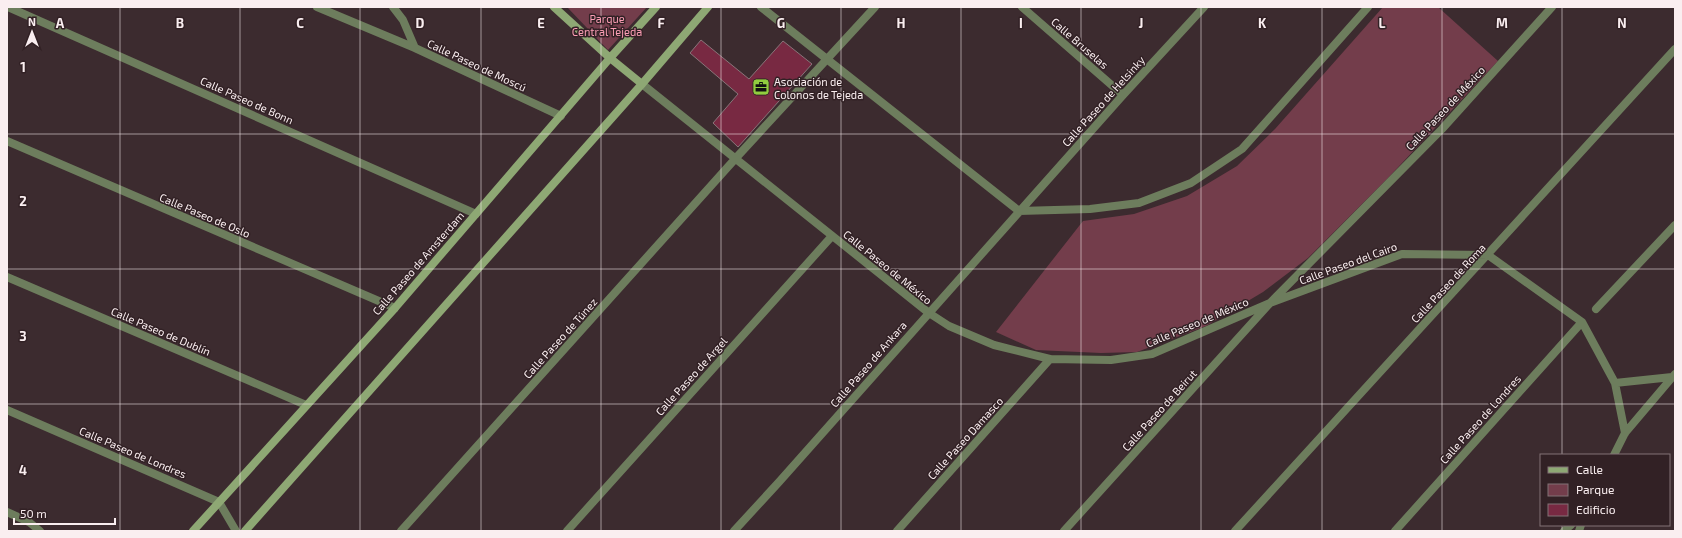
<svg xmlns="http://www.w3.org/2000/svg" width="1682" height="538" font-family="'Exo 2',sans-serif">
  <style>
    .green { fill: #733d4b }
    .building { fill: #782942; stroke: #897479 }
    .lines { fill: none; stroke-linecap: round; stroke-linejoin: round }
    .minor { stroke: #6d7d5d; stroke-width: 8 }
    .secondary { stroke: #8ea874; stroke-width: 8 }
    .grid { fill: none; stroke: #faeef0; stroke-width: 1; stroke-opacity: 0.55 }
    .labels { text-anchor: middle; dominant-baseline: central; stroke-width: 3; stroke-linejoin: round; paint-order: stroke }
    .park-label { font-size: 11px; fill: #fc9eb5; stroke: #322125 }
    .street-label { font-size: 11px; fill: #faeef0; stroke: #322125 }
    .poi-label { font-size: 11px; fill: #faeef0; stroke: #322125; text-anchor: start }
    .grid-label { font-size: 13px; text-anchor: middle; font-weight: bold; fill: #faeef0; stroke: #322125; stroke-width: 3; stroke-linejoin: round; paint-order: stroke }
  </style>
  <rect width="100%" height="100%" fill="#3c2b2f"/>
  <path class="green" d="M567,7H647L608,50Z
    M1383,7H1438L1498,61L1387,179L1308,258L1263,292L1206,326L1137,352L1101,353L1036,350L996,332L1083,221L1134,214L1187,196L1237,166L1275,129Z"/>
  <path class="building" d="M701,40L749,79L783,41L812,64L738,147L713,123L738,94L690,53Z"/>
  <g class="lines">
    <path class="minor" d="M8,7L476,214
      M317,7L415,48L561,116
      M393,7L403,20L415,48
      M761,7L1019,211L1090,209L1139,203L1191,183L1242,149L1368,7
      M1022,7L1123,95
      M642,84L929,313L949,326L994,345L1050,359L1111,360L1152,354L1270,303L1442,129L1552,7
      M7,141L395,308
      M7,277L306,405
      M1596,309L1675,225
      M1615,383L1672,377
      M7,410L219,502L236,531
      M1614,455L1625,433L1675,374
      M7,512L29,522L40,531
      M401,531L735,159L875,7
      M567,531L832,236
      M734,531L779,482L1123,95L1204,7
      M897,531L1050,359
      M1064,531L1270,303L1402,254L1488,255L1582,322L1615,383L1625,433
      M1235,531L1675,49
      M1395,531L1582,322
      M1564,531L1571,525
      M1579,531L1581,525"/>
    <path class="secondary" d="M554,7L610,58L642,84
      M193,531L395,308L610,58L656,7
      M245,531L642,84L708,7"/>
  </g>
  <path class="grid" d="M120,7V531M240,7V531M360,7V531M481,7V531M601,7V531M721,7V531M841,7V531M961,7V531M1081,7V531M1201,7V531M1322,7V531M1442,7V531M1562,7V455M7,134H1675M7,269H1675M7,404H1675M1562,525V531"/>
  <defs>
    <g id="office-square" transform="scale(0.9)"><rect x="-9" y="-9" width="18" height="18" rx="4" fill="#91cd3f" stroke="#322125"/><path d="M-6-3h4V-5.5h4V-3h4V5H-6ZM-1-4.5V-3h2v-1.5ZM-6 0V1H6V0Z" fill="#111"/></g>
  </defs>
  <g fill-rule="evenodd">
    <use href="#office-square" x="761" y="87"/>
  </g>
  <g class="labels">
    <g class="park-label">
      <text x="607" y="18">Parque<tspan x="607" dy="13">Central Tejeda</tspan></text>
    </g>
    <g class="street-label">
      <text transform="translate(1080 43) rotate(41)">Calle Bruselas</text>
      <text transform="translate(477 65) rotate(25)">Calle Paseo de Moscú</text>
      <text transform="translate(247 100) rotate(24)">Calle Paseo de Bonn</text>
      <text transform="translate(1103 101) rotate(-48)">Calle Paseo de Helsinky</text>
      <text transform="translate(1445 108) rotate(-47)">Calle Paseo de México</text>
      <text transform="translate(205 215) rotate(23)">Calle Paseo de Oslo</text>
      <text transform="translate(418 263) rotate(-49)">Calle Paseo de Amsterdam</text>
      <text transform="translate(1348 263) rotate(-20)">Calle Paseo del Cairo</text>
      <text transform="translate(888 267) rotate(39)">Calle Paseo de México</text>
      <text transform="translate(1448 283) rotate(-47)">Calle Paseo de Roma</text>
      <text transform="translate(1197 322) rotate(-23)">Calle Paseo de México</text>
      <text transform="translate(161 331) rotate(23)">Calle Paseo de Dublín</text>
      <text transform="translate(560 338) rotate(-48)">Calle Paseo de Túnez</text>
      <text transform="translate(868 364) rotate(-49)">Calle Paseo de Ankara</text>
      <text transform="translate(691 376) rotate(-48)">Calle Paseo de Argel</text>
      <text transform="translate(1159 410) rotate(-48)">Calle Paseo de Beirut</text>
      <text transform="translate(1480 419) rotate(-48)">Calle Paseo de Londres</text>
      <text transform="translate(965 438) rotate(-48)">Calle Paseo Damasco</text>
      <text transform="translate(133 452) rotate(23)">Calle Paseo de Londres</text>
    </g>
    <g class="poi-label">
      <text x="774" y="81">Asociación de<tspan x="774" dy="13">Colonos de Tejeda</tspan></text>
    </g>
  </g>
  <g class="grid-label">
    <text x="60" y="28">A</text>
    <text x="180" y="28">B</text>
    <text x="300" y="28">C</text>
    <text x="420" y="28">D</text>
    <text x="541" y="28">E</text>
    <text x="661" y="28">F</text>
    <text x="781" y="28">G</text>
    <text x="901" y="28">H</text>
    <text x="1021" y="28">I</text>
    <text x="1141" y="28">J</text>
    <text x="1262" y="28">K</text>
    <text x="1382" y="28">L</text>
    <text x="1502" y="28">M</text>
    <text x="1622" y="28">N</text>
    <text x="23" y="72">1</text>
    <text x="23" y="206">2</text>
    <text x="23" y="341">3</text>
    <text x="23" y="475">4</text>
  </g>
  <rect width="1682" height="538" fill="none" stroke="#faeef0" stroke-width="16"/>
  <rect x="1540" y="454" width="130" height="72" fill="#322125" stroke="#827376"/>
  <rect x="1548" y="467" width="20" height="6" fill="#8ea874" stroke="#827376"/>
  <text x="1576" y="474" font-size="12" fill="#faeef0">Calle</text>
  <rect x="1548" y="484" width="20" height="12" fill="#733d4b" stroke="#827376"/>
  <text x="1576" y="494" font-size="12" fill="#faeef0">Parque</text>
  <rect x="1548" y="504" width="20" height="12" fill="#782942" stroke="#827376"/>
  <text x="1576" y="514" font-size="12" fill="#faeef0">Edificio</text>
  <g transform="translate(32 32)" stroke="#322125" stroke-width="3" paint-order="stroke">
  <path d="M0-3L7 15L0 10L-7 15Z" fill="#faeef0"/>
  <text y="-6" font-size="11" font-weight="bold" text-anchor="middle" fill="#faeef0">N</text>
  </g>
  <path d="M14 518v6h101v-6" fill="none" stroke="#faeef0" stroke-width="2"/>
  <text x="20" y="518" font-size="12" fill="#faeef0" stroke="#322125" stroke-width="3" paint-order="stroke">50 m</text>
</svg>
